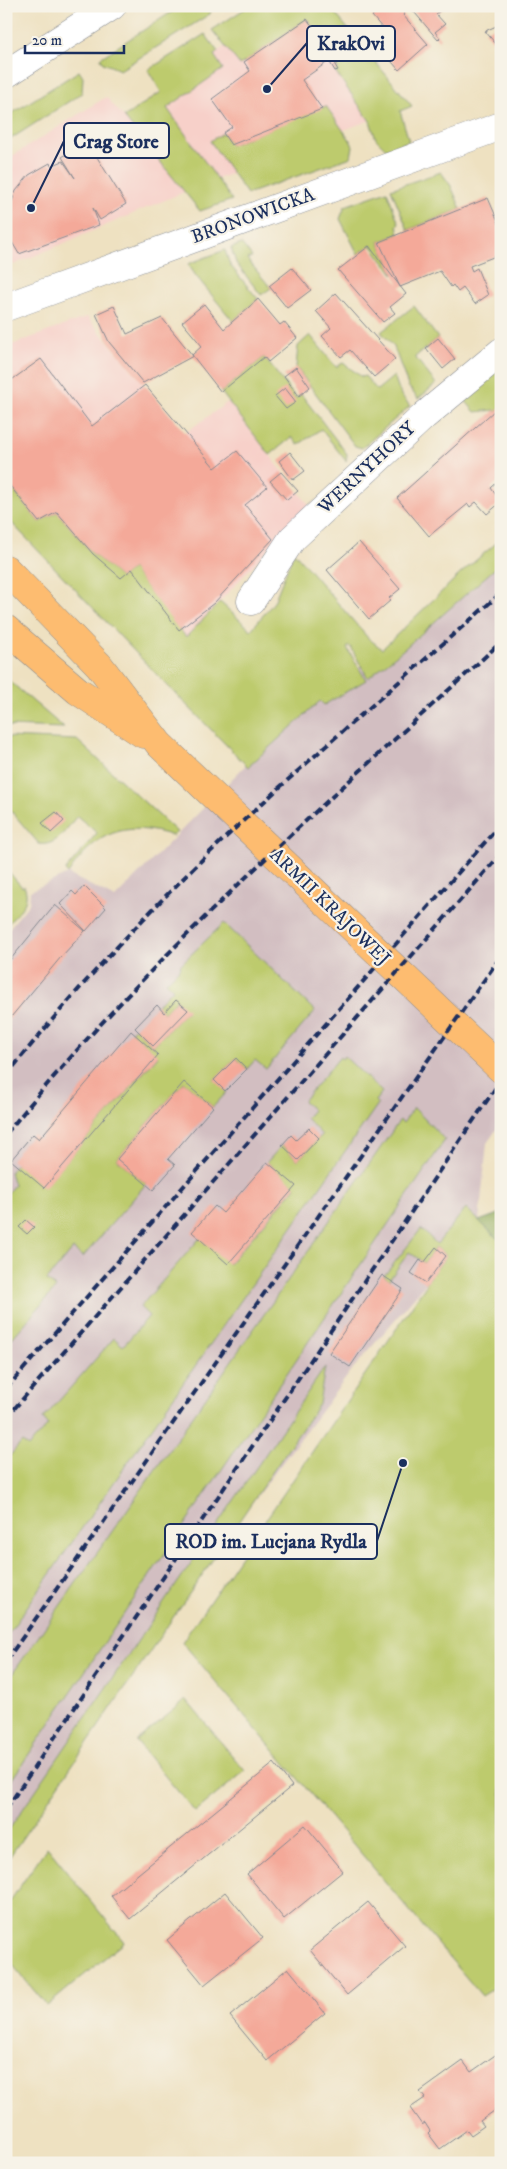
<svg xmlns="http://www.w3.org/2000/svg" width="507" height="2169" font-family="'IM FELL DW Pica',serif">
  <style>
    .built { fill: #f7d0c9 }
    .industrial { fill: #d2bec1 }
    .green { fill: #bdcb6d; stroke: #6c7d66 }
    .forest { fill: #96af60; stroke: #586f5f }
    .building { fill: #f4a999 }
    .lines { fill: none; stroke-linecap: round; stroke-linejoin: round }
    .minor-casing { stroke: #848890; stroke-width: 29 }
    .major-casing { stroke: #848890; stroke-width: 29 }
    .minor { stroke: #fff; stroke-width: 28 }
    .major { stroke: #fdbc6f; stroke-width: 28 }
    .rail { stroke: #1b2f5e; stroke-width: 4; stroke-dasharray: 8 4; stroke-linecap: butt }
    .labels { text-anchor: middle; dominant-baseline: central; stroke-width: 4.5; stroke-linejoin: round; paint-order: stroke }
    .street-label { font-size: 19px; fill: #1b2f5e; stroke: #f7f3e8 }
    .leader { fill: none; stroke: #1b2f5e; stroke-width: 2 }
    .callout-dot { fill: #1b2f5e; stroke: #f7f3e8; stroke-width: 2 }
    .callout { fill: #f7f3e8; stroke: #1b2f5e; stroke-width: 2 }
    .callout-label { font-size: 20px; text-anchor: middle; font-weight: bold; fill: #1b2f5e }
  </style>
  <rect width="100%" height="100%" fill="#f7f3e8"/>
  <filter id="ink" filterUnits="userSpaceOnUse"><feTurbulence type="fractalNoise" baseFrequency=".02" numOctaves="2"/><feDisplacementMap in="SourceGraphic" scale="10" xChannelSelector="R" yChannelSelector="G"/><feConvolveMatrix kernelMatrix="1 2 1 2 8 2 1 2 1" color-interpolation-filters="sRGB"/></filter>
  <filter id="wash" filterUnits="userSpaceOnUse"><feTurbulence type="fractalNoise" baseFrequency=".0096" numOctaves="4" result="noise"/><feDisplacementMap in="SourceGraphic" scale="20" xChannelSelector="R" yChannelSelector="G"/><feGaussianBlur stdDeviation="1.12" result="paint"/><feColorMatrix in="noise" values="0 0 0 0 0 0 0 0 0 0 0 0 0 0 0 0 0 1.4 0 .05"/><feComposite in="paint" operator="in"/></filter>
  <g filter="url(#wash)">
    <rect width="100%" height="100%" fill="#eee1c1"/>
    <path class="built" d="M283,6H329L412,106L357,125L184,192L13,265L6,253V160L106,97L124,117Z
      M87,317L185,433L228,402L309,505L186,638L93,554L57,512L39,522L6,481V347Z"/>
    <path class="industrial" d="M501,539V1123L487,1143L479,1221L352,1370L217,1549L6,1857V932L29,904L30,891L68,874L115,898L285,725L382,649L460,574Z"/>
    <path class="green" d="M181,6H212L210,14L120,70L103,63L100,58Z
      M249,6H329L412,106L400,111L409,141L386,149L376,139L370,121L335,71L338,69L335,65L339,62L307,19L240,65L212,30Z
      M205,34L218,52L214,55L223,69L167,108L232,200L200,211L124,117L161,92L148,70Z
      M79,71L83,77L82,93L6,142V117Z
      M326,106L350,140L353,146L351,157L247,194L210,141L223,133L231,145Z
      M441,172L451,186L461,209L408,230L391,189Z
      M387,191L399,224L397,225L399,234L379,242L394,275L371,245L358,254L340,219L345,206Z
      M242,244L252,257L247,259L271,288L261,295L236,263L231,248Z
      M225,250L230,265L258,299L233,321L196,276L188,264Z
      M414,306L438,338L415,357L436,384L418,399L408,386L394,347L381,332Z
      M310,335L336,367L343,363L362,377L365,376L377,390L394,376L401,395L410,406L362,448L355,446L296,367L298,346Z
      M264,357L296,398L301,394L347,454L346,461L321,429L298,445L292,437L270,455L221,392Z
      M501,365V407L496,412L495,410L475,412L462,397Z
      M6,481L39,522L57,512L93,554L121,578L132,569L186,637L220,602L251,630L274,602L294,552L368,638L382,649L460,574L501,539V563L404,649L368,678L350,646L347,648L366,680L324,705L320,701L248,767L158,676L6,517Z
      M6,678L64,728L6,726Z
      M6,737L77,740L177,832L173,836C125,820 95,832 68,874L65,871L97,833L77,816C66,829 57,847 39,844L6,805Z
      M8,871L22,887L24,886C32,902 16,914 6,926Z
      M224,923L315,1011L266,1069L255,1060L247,1069L236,1058L214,1080L227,1092L213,1107L184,1082L117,1159L146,1184L83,1257L73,1249L47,1280L56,1288L6,1345V1195L14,1185L10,1172L17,1164L44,1187L158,1056L131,1031L135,1028L153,1046L187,1011L176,1000L164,1013L157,1005L173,989L166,982L181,967L180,965Z
      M344,1056L382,1092L375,1101L378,1104L6,1637V1460L22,1442L28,1447L48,1425L43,1419L114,1338L123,1346L149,1316L140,1307L200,1238L229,1264L296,1187L267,1162L282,1145L298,1160L322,1135L306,1118L313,1110L303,1101L340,1057L342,1059Z
      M414,1108L445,1140L6,1788V1683L400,1120L403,1123Z
      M466,1208L501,1242V1984L482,1996L182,1642L427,1284L426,1283L446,1256L436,1247L424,1263L409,1252L389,1280L384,1276L421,1229L437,1244Z
      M325,1367L319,1404L6,1862V1834Z
      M186,1700L245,1771L195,1812L136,1741Z
      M47,1847L124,1942L47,2006L6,1957V1907Z"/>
    <path class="forest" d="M501,1213V1242L479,1221Z"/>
    <g id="blocks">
      <path class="building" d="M382,6H398L405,14L403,15L428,44L399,70L372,39L383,29L372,16Z
        M409,6H446L436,14L445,24L435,32L440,38L438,40Z
        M307,19L339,62L335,65L338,70L335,71L329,61L302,80L322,109L231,145L223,133L232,127L212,99L250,71L244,62Z
        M501,24V50L485,31Z
        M87,141L126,204L100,220L93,208L99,225L19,254L9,237L7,222L9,209L16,191L29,175L50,163L51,166L63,161L75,178L62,157Z
        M488,198L501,228V254L470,266L472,271L477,268L488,295L475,304L463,288L458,292L453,285L451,287L440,271L400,287L379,242Z
        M369,246L406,294L390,307L395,313L383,322L338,270Z
        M292,268L311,290L287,308L269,286Z
        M336,293L395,359L374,377L350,350L341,357L322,336L331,328L316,311Z
        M258,299L280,325L284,322L297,338L268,362L264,357L221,392L192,355L202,346L182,322L204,304L224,329Z
        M114,306L127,334L162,318L193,356L143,383L109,342L96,314Z
        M438,338L455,359L443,369L426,348Z
        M41,359L92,426L145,385L215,468L237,451L267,487L245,505L273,539L214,603L179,630L132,569L121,578L93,554L57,512L39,522L6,481V384Z
        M296,367L310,387L299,396L284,376Z
        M285,388L296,402L286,409L275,396Z
        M501,407V479L491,488L501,502L487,514L476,502L470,507L468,504L429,536L397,498L495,410L496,412Z
        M290,452L305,471L293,480L279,461Z
        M281,472L298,491L287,500L270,481Z
        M359,542L400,589L389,598L391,600L369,619L327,570Z
        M56,812L64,821L51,833L42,823Z
        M84,886L106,908L86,931L60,904L72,891L76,895Z
        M55,905L85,931L61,957L6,1023V965Z
        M176,1000L188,1010L153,1046L135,1028L157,1005L164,1013Z
        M131,1031L158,1055L44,1188L11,1160L33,1134L39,1139Z
        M236,1058L247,1069L225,1091L214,1080Z
        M184,1082L213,1107L168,1159L175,1165L153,1190L117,1159Z
        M309,1128L319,1138L298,1160L282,1145L291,1135L296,1140Z
        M267,1162L296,1186L228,1264L192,1232L215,1206L223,1213Z
        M26,1220L34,1227L27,1234L19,1227Z
        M436,1247L446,1256L426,1283L411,1273L420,1260L424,1263Z
        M382,1275L403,1289L350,1367L329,1353Z
        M274,1763L292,1786L130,1919L111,1896Z
        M305,1825L343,1871L284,1919L247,1874Z
        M225,1892L263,1938L204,1985L167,1940Z
        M368,1902L405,1946L347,1995L310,1950Z
        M288,1968L325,2013L267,2061L230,2016Z
        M501,2051V2106L480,2121L484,2126L471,2135L467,2130L440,2149L428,2133L430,2131L425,2123L422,2125L410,2108L425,2098L420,2092L463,2061L471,2072Z"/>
    </g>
  </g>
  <g filter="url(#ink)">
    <use href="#blocks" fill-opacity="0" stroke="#848890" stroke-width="1"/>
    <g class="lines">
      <g class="minor-casing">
        <path id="minor" d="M6,74L112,6
          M6,307L501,126
          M251,601L292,539L424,416L501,352"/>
      </g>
      <g class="major-casing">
        <path id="major" d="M6,569L99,665L159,744L501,1069
          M6,629L78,691L143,734"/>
      </g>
      <use href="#minor" class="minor"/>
      <use href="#major" class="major"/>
      <path class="rail" d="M6,1076C68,998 136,924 207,855C302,764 402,680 501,593
        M6,1134C151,953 331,799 501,642
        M6,1389L501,824
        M6,1418L501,854
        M6,1661L501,956
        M6,1809L501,1080"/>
    </g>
  </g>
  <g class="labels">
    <g class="street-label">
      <text transform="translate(253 216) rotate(-20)">BRONOWICKA</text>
      <text transform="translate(367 468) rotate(-43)">WERNYHORY</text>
      <text transform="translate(330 907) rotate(44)">ARMII KRAJOWEJ</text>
    </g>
  </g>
  <path class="leader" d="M267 89L307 43M31 208L64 141M403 1463L377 1541"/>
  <g class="callout-dot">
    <circle cx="267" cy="89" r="5"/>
    <circle cx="31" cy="208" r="5"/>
    <circle cx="403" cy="1463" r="5"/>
  </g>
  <g class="callout">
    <rect x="307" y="26" width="88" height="35" rx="5"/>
    <rect x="64" y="123" width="105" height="35" rx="5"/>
    <rect x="165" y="1524" width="212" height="35" rx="5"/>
  </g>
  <g class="callout-label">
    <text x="351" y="50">KrakOvi</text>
    <text x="116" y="148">Crag Store</text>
    <text x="271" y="1548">ROD im. Lucjana Rydla</text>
  </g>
  <rect width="507" height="2169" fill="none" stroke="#f7f3e8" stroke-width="25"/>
  <path d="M25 45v8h99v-8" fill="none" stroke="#1b2f5e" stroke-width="2.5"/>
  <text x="32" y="45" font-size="15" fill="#1b2f5e" stroke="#f7f3e8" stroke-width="4" paint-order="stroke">20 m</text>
</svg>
